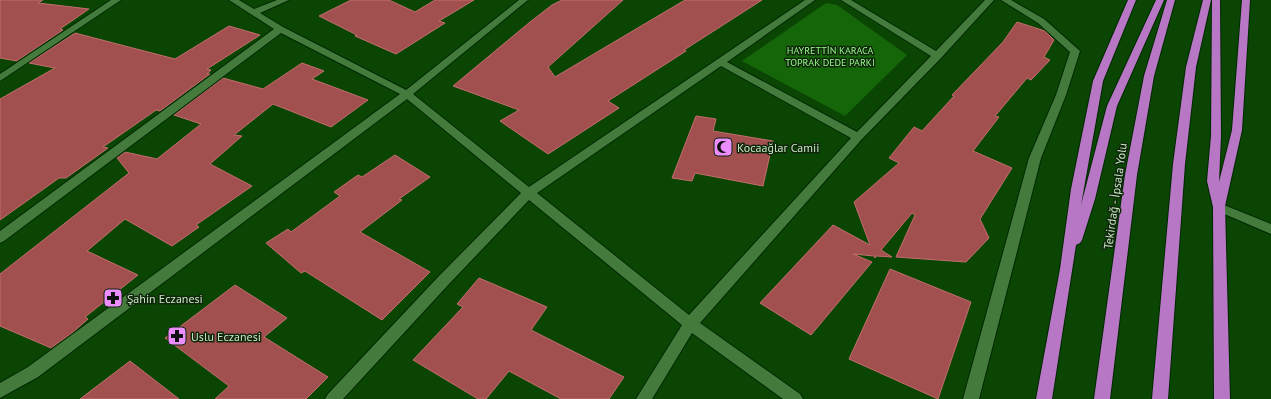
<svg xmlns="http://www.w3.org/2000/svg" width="1271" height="399" font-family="'PT Sans',sans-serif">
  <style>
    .green { fill: #156609 }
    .building { fill: #a14f4f; stroke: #c46e6d }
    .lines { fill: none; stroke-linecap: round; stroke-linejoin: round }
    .street-casing { stroke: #002800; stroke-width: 2 }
    .secondary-casing { stroke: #002800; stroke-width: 2 }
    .highway-casing { stroke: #002800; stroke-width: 2 }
    .street { fill: #447b3d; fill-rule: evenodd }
    .secondary { fill: #447b3d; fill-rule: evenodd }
    .highway { fill: #b877c4; fill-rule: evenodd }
    .labels { text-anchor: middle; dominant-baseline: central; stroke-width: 3; stroke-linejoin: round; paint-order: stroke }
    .far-park-label { font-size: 10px; fill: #99fd8c; stroke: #0f250c }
    .poi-label { font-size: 12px; fill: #c7e4c2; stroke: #0f250c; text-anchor: start }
    .street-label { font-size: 12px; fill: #c7e4c2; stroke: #0f250c }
  </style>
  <rect width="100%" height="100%" fill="#0b4504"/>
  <path class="green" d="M826,3L837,5L907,55L845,116L742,61Z"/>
  <path class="building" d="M0,0H43L38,3L89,9L60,29L63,30L17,61L0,58Z
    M351,0H389L415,12L435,0H474L439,21L445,23L396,54L355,36L357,35L319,16Z
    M562,0H623L548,67L555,77L685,0H762L684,50L686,51L608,101L619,108L548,154L500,121L519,110L453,86L530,22L552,5Z
    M1017,22L1045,31L1054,40L1044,57L1050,60L1031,80L1027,78L995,116L999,117L973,151L1012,168L980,219L989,238L966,262L896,257L915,215L912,213L881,250L892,257L876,256L875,258L874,256L853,254L872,262L811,335L760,303L833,225L870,245L854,202L899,163L889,158L914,127L922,131L954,96L952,95L1003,42Z
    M229,26L260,35L207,69L211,70L207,74H210L160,111L156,110L103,147L108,148L66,178H59L0,220V99L55,68L29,63L75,33L175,59Z
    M302,63L324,71L312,79L368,100L331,127L273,104L234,135L242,136L210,164L252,186L196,225L199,227L172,246L125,219L87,251L138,275L85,317L88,319L72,333L51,348L0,326V274L129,173L117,158L125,152L157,159L201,124L174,115L223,78L263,89Z
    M696,116L716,119L713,131L773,141L763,186L695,173L692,181L672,178Z
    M395,155L430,177L399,199L402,200L360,232L430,272L382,320L305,271L301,273L266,243L288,229L291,232L340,196L334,192L358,175L362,177Z
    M890,269L971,302L938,399L849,359Z
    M479,278L547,307L531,330L624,377L609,399H561L509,371L486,399H478L413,360L463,307L457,304Z
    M235,285L287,318L264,337L328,377L306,399H215L229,386L165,338Z
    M130,361L179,399H80Z"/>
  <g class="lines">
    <g class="street-casing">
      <path id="street" d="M111,0H121L0,81V74Z
        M229,0H239L254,9L277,0H289L260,13L283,27L406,90L519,0H528L413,94L529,187L805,0H815L727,62L857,132L931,56L841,0H851L936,51L985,0H994L941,58L862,139L700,323L800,394L803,399H783L692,333L652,399H636L682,325L529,200L449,284L343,399H325L328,394L439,276L521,193L407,99L38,377L0,398V383L28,367L400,94L281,33L4,241L0,243V231L274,29ZM721,66L851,138L689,315L537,193Z
        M1001,0H1011L1044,19L1080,51L1066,95L1041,158L979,399H963L1029,158L1056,95L1070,52L1038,23Z"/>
    </g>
    <g class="secondary-casing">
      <path id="secondary" d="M1219,203L1271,224V234L1215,210L1213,207L1215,204Z"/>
    </g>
    <g class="highway-casing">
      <path id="highway" d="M1128,0H1136L1103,81L1081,205L1107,106L1156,0H1164L1117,106L1095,199L1082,240L1080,243L1076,245L1052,399H1036L1060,269L1071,189L1093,81Z
        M1167,0H1175L1154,76L1137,175L1110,399H1094L1125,175L1144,76Z
        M1203,0H1211L1196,67L1185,164L1168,399H1152L1173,164L1186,67Z
        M1212,0H1220L1221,136L1219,182L1232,130L1242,0H1250L1242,130L1225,206L1230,399H1214L1213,207L1207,181L1211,136Z"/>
    </g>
    <use href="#street" class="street"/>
    <use href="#secondary" class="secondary"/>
    <use href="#highway" class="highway"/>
  </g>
  <defs>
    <g id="mosque-square" transform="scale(1)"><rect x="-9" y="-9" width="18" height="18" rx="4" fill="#eb8dfc" stroke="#0f250c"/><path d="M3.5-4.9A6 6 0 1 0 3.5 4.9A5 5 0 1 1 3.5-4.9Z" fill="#111"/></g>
    <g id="pharmacy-square" transform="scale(1)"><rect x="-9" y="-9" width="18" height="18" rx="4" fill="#eb8dfc" stroke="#0f250c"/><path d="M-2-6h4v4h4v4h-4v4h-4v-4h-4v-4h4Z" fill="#111"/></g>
  </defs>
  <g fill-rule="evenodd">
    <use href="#mosque-square" x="723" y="147"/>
    <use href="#pharmacy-square" x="113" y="298"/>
    <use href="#pharmacy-square" x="177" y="336"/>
  </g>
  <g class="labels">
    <g class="far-park-label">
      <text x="830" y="50">HAYRETTİN KARACA<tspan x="830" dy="12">TOPRAK DEDE PARKI</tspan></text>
    </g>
    <g class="poi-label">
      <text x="737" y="147">Kocaağlar Camii</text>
      <text x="127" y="298">Şahin Eczanesi</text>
      <text x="191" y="336">Uslu Eczanesi</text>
    </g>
    <g class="street-label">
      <text transform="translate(1115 196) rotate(-82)">Tekirdağ - İpsala Yolu</text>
    </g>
  </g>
</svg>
